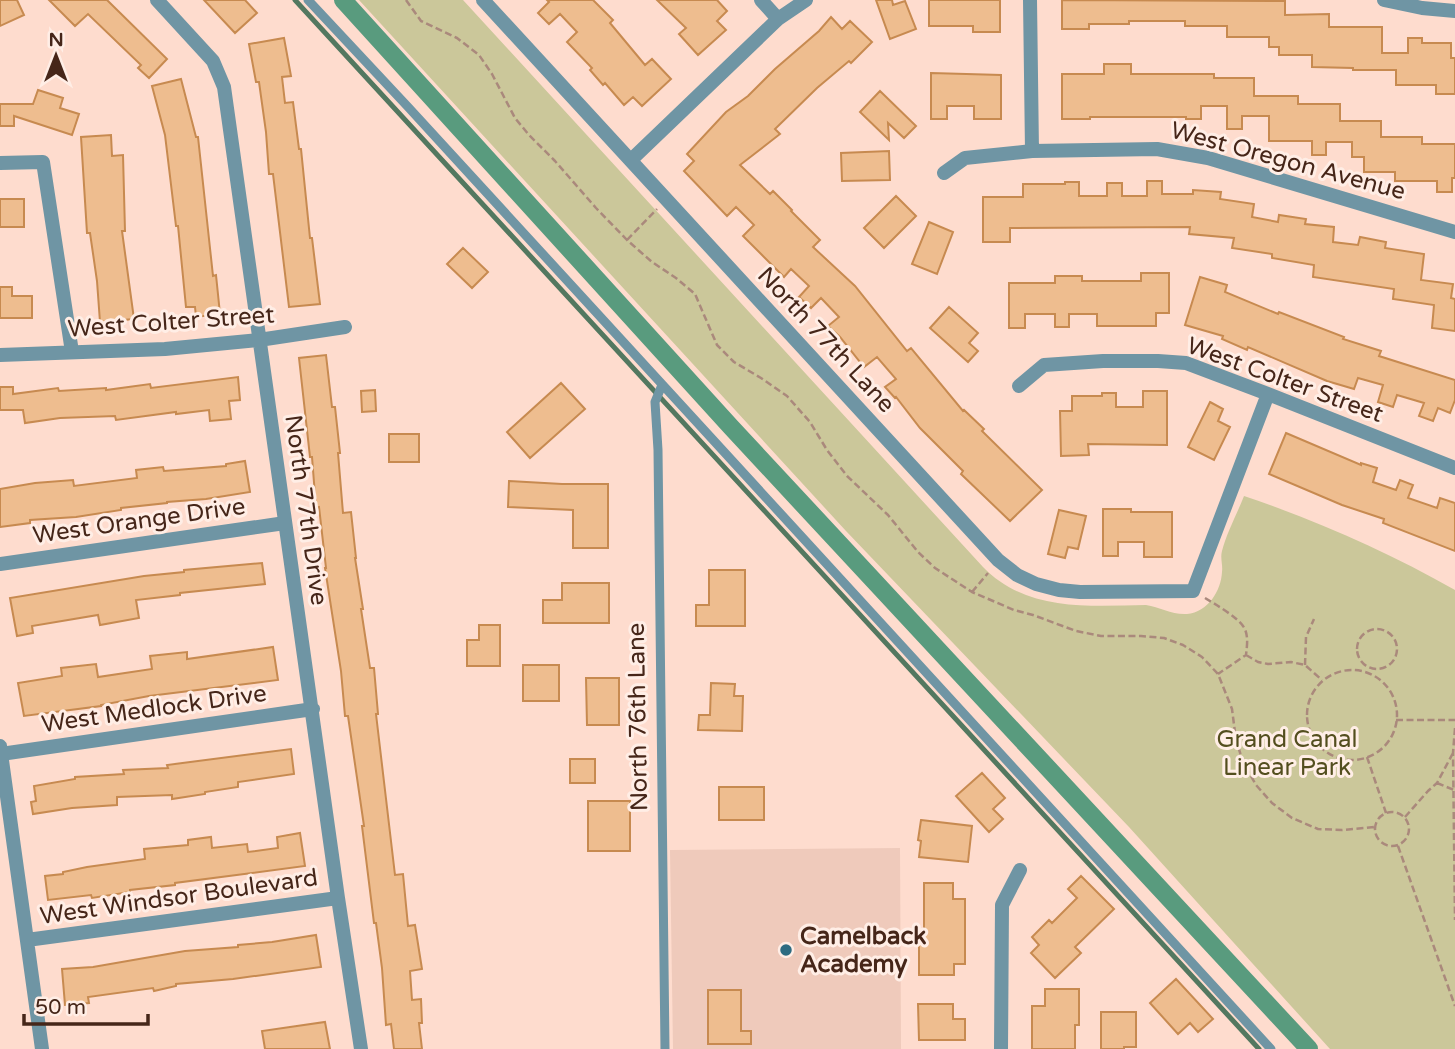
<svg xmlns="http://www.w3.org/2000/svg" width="1455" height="1049" font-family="'Varela Round',sans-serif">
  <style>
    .built { fill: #efcabb }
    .green { fill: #cbc79a }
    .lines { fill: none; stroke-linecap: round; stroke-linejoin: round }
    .stream { stroke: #537860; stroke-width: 5 }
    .canal { stroke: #599b7e; stroke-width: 18 }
    .building { fill: #eebd8f; stroke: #c78a50; stroke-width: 2 }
    .path { stroke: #aa897c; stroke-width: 2.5; stroke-dasharray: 7 3.5; stroke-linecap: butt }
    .service { stroke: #6f95a4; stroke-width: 9 }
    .minor { stroke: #6f95a4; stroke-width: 14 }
    .poi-dot { fill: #2d6b81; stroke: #ffeee6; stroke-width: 2.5 }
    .labels { text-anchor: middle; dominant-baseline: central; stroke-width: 6; stroke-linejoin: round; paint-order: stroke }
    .street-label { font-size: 24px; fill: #462619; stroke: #ffeee6 }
    .park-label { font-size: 24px; fill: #534e1e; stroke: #ffeee6 }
    .poi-label { font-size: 24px; font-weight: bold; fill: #462619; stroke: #ffeee6; text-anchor: start }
  </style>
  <rect width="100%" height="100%" fill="#fedcce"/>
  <path class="built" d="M900,848L901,1049H673L670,850Z"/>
  <path class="green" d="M359,0H463L983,567C1027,612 1088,606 1146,605C1160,607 1172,615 1187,614C1208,612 1221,591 1222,572C1223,565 1220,558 1222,551C1227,532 1237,514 1244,496C1318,521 1388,552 1455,590V1049H1330L1129,827L846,531Z"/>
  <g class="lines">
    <path class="stream" d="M295,0L1259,1049"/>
    <path class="canal" d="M343,0L731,427L1309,1049"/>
  </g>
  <path class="building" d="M0,0H17L24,15L0,26Z
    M49,0H107L167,59L149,78L138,68L141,65L88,14L75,26Z
    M204,0H245L257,13L235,33Z
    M547,0H593L613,20L610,23L645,65L652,59L671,79L642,106L633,97L624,105L605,83L603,85L590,70L592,68L567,42L577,32L560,14L549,24L538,13L549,2Z
    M657,0H717L727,11L717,21L726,30L698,55L679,34L686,28Z
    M876,0H892L893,5L905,1L916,29L890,39Z
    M929,0H1000V32H973V26H929Z
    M1062,0L1285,1V15L1329,14V27H1382V53H1408V38H1422V43H1451V58H1455V94H1436V85H1396V70H1353V68L1312,67V55H1279V47H1269V37H1227V26H1185V21H1129V24H1089V29H1062Z
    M831,17L842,29L850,21L872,42L851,63L849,61L817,88L775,129L780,134L740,165L770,194L773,191L792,210L791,211L820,240L813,247L855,286L907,351L911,348L963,411L964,410L984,429L982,431L1042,490L1010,521L961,474L963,471L920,428L896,397L895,398L885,387L896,379L877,357L864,367L840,337L828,326L839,317L821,298L811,308L799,297L809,286L791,269L784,277L743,236L754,225L736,207L727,216L684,171L694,161L687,154L726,112L748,96L775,69L819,31Z
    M284,38L291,76L282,77L285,103L293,102L299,149H301L310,238H312L320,304L289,307L273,174H269L266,132L259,82H256L249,44Z
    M1104,64H1131V74H1214V78H1254V96H1298V104H1340V121H1381V137H1422V144H1455V178H1452V192H1437V181H1395V172H1364V157H1352V142H1326V155H1312V141H1269V116H1242V129H1227V106H1201V119H1186V117H1090V119H1062V74H1104Z
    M931,73L1001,75V119H974V106H947V119H931Z
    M181,79L196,137H198L213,276L216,275L220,314L196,317L195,307H186L178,226H176L165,135L152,86Z
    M38,90L63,98L60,108L79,114L72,135L14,116V126H0V104H33Z
    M880,91L916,126L904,138L888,123L889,140L860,112Z
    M111,135L112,156L123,155L125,231H122L134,319L100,322L97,281L90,233H87L81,137Z
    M889,151L890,180L842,181L841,153Z
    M1147,181H1162V194H1193V190L1221,192L1220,199L1254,204L1252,217L1278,222L1279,215L1306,219L1305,224L1334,227L1333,242L1358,245L1360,237L1386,242L1385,248L1424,254L1421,280L1453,284L1451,298L1455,299V331L1432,328L1434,305L1393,299L1394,289L1313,277L1314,265L1272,258V254L1232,248L1234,238L1189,234L1190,227L1010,228V242H983V197H1023V184H1065V182H1079V196H1107V183H1122V196H1147Z
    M896,196L916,216L884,248L864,228Z
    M0,199H24V227H0Z
    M929,222L953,232L937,274L912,264Z
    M463,248L488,272L472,288L447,264Z
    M1141,273H1169V313H1156V326H1097V314H1069V327H1055V314H1025V328H1009V283H1055V276H1082V281H1141Z
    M1200,277L1227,285L1225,292L1278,314L1279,312L1344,337L1343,339L1381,351L1379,356L1455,380V400L1450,413L1438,408L1433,421L1419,416L1424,403L1397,395L1393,407L1378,402L1383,385L1358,378L1354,389L1327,381L1248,347L1247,350L1222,339L1223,336L1185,325Z
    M0,287H12V296H32V318H0Z
    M949,307L978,333L969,343L978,351L968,362L930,328Z
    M326,355L332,407H335L340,453H338L343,513L351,512L356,558H355L363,609H361L370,668H374L378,714H376L395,875L403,874L408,926L415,925L422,969L410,971L412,1000L421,999L422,1023H419L422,1049H394L391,1024L386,1025L382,968L376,923H374L362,826H364L348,716H345L341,671L325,568H326L319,507L316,508L312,457H310L299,358Z
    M238,377L240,400L229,401L231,419L210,421L209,410L176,414V412L116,420L115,416L60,418L25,423L23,410H0V387H13V394L58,388L59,391L106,388V390L150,384L151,388Z
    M561,383L585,409L530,458L507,432Z
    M375,390L376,411L362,412L361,391Z
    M1143,391H1167V445L1088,444L1089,455L1061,456L1060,411H1072V396H1102V393H1116V407H1143Z
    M1210,402L1223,409L1218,421L1230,427L1214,460L1188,447Z
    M1286,433L1361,465V463L1377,468L1373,482L1396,490L1400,480L1413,485L1408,498L1437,508L1440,498L1455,503V551L1383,523L1384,519L1342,505L1269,474Z
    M389,434H419V462H389Z
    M245,461L250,492L206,499L167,502V503L121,508V510L76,517L30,520V523L0,527V489L35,483L73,480L74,486L137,478L136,470L163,467L164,471L226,466V464Z
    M509,481L562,484H608V548H573V510L508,507Z
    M1103,509H1131V512H1172V557H1144V542H1118V556H1103Z
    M1059,510L1086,516L1078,549L1068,547L1065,558L1048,554Z
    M262,563L265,584L180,593V595L136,600L139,618L100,625L98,615L32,626L33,633L17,636L10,598L144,576L184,572V570Z
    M709,570H745V626H696V605H709Z
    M562,583H609V623H543V600H562Z
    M479,625H500V666H467V640H479Z
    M273,647L278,680L149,696L101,705V706L24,716L18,683L62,676L61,668L96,664L98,677L152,669L150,656L187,652V659Z
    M523,665H559V701H523Z
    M586,678H619V725H587Z
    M711,683L735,684L734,696H743L742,731L698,730L699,715H710Z
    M291,749L294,774L238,782V787L205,792V794L172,799V795L117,797V805L72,808L33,814L31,802L36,801L34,786L75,779V777L124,774L123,770L168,768L167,765Z
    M570,759H595V783H570Z
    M982,773L1005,798L993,809L1003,819L989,832L956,796Z
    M719,787H764V820H719Z
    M588,801H630V851H588Z
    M921,820L972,826L968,862L919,857L921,841L918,840Z
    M300,833L305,866L175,883V885L130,890V892L92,898L91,895L48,900L45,876L63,874V872L87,867L145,859L144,849L188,845V840L211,837L212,848L247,844L248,852L278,848L277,837Z
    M1081,876L1114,909L1075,947L1081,953L1055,978L1031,953L1039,945L1032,937L1049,920L1052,923L1077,898L1068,889Z
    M924,883H953V899H965V964H954V975H919V939H924Z
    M316,935L321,967L233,979L176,984V986L154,991L153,988L88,997L89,1003L65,1005L62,969L93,967L185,951L238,947V945L272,942Z
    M1176,979L1213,1019L1198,1032L1190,1023L1178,1034L1150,1003Z
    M1045,989H1079V1025H1075V1049H1032V1006H1045Z
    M708,990H741V1031H751V1044H708Z
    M918,1004H953V1019H965V1040H919Z
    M1101,1012H1136V1047H1124V1049H1101Z
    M325,1022L330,1049H265L262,1031Z"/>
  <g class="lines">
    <path class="path" d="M406,0L421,21L457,38L479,55L492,74L515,118L529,135L555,161L596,208L627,240L652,262L676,278L695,294L717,345L734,362L761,378L787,396L810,422L827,450L847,476L888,515L918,552L935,568L972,592L1014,610L1033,615L1076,631L1101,636H1141L1164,638L1183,645L1202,657L1218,674L1232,709L1236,740L1243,762L1256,785L1272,803L1292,818L1318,829L1342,830L1375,827
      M627,240L657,209
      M972,592L988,573
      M1205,598C1215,604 1237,617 1243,626C1249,634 1247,646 1246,655L1218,674
      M1357 649a20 20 0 1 1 40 0a20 20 0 1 1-40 0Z
      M1246,655L1258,662L1268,664L1291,662L1305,665L1322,680
      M1305,665L1306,637L1314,619
      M1307 715a45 45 0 1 1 90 0a45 45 0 1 1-90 0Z
      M1396,720H1455
      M1455,728L1453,753L1455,920
      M1367,757L1386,813
      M1437,783L1454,790
      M1375 829a17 17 0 1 1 34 0a17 17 0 1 1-34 0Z
      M1405,817L1428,791L1437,783L1453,753
      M1398,846L1455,1006"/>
    <path class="service" d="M308,0L409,108L1271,1049
      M662,385L655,402L658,450L665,1049"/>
    <path class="minor" d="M157,0L213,61L224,87L338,898L361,1049
      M483,0L998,560L1017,575L1036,584L1059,590L1080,592L1193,591L1268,394
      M761,0L778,19
      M1030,0L1032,151
      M1384,0L1422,8L1455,11
      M631,160L778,19L806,0
      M0,163L43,162L72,352
      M944,173L965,158L1032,151L1157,149L1208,158L1455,232
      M0,355L165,349L259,340L345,327
      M1019,386L1044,365L1103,361H1158L1186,363L1268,394L1455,468
      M0,564L285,523
      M0,746L42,1049
      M1,754L313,709
      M27,940L338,898
      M1001,1049L1002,905L1020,870"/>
  </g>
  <circle class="poi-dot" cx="786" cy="950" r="7"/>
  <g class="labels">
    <g class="street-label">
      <text transform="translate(1288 161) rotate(15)">West Oregon Avenue</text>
      <text transform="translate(171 322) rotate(-4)">West Colter Street</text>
      <text transform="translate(826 340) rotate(47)">North 77th Lane</text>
      <text transform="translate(1285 380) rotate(20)">West Colter Street</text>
      <text transform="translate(306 510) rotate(82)">North 77th Drive</text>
      <text transform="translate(139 521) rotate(-8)">West Orange Drive</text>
      <text transform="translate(154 709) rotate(-8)">West Medlock Drive</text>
      <text transform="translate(638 717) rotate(-91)">North 76th Lane</text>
      <text transform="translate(179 897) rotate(-8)">West Windsor Boulevard</text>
    </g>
    <g class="park-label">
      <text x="1287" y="739">Grand Canal<tspan x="1287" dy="28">Linear Park</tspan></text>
    </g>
    <g class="poi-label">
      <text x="800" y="936">Camelback<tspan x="800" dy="28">Academy</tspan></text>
    </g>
  </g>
  <g transform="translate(56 56)" stroke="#ffeee6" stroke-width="5" paint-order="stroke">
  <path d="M0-5L12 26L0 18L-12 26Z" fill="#462619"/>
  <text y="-10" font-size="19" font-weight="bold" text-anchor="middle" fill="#462619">N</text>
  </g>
  <path d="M24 1014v10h124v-10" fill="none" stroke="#462619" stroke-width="3.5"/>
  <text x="35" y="1014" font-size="21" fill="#462619" stroke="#ffeee6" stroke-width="5" paint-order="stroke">50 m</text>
</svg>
